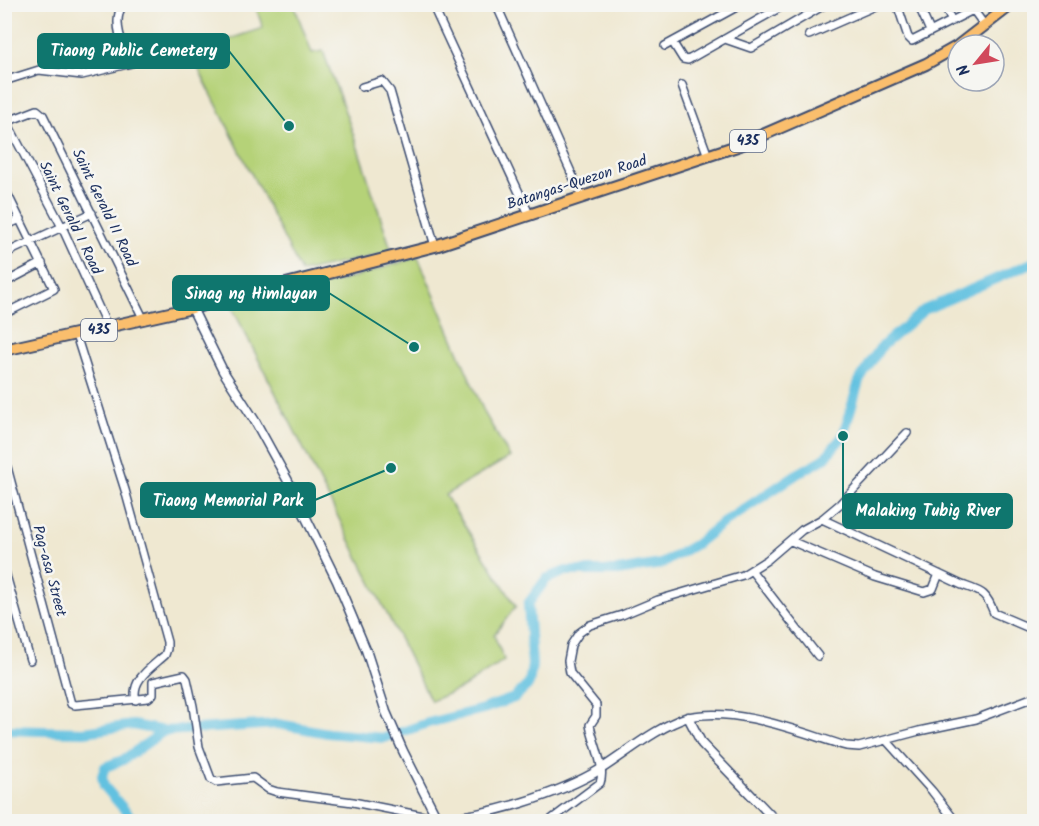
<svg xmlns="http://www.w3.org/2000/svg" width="1039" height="826" font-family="Kalam,sans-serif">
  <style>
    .green { fill: #b5d278; stroke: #68806b; stroke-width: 1.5 }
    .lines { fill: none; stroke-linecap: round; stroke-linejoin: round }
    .river { stroke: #62c1e0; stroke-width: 10 }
    .minor-casing { stroke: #3b4b6f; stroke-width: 10 }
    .tertiary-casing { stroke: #3b4b6f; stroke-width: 11 }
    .primary-casing { stroke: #3b4b6f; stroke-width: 14 }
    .minor { stroke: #fff; stroke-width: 7 }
    .tertiary { stroke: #fff; stroke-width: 8 }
    .primary { stroke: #fabe6d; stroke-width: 10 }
    .labels { text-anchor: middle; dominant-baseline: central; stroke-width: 5; stroke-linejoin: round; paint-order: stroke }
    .shield { fill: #f6f6f2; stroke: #5d6b8a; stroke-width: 1.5 }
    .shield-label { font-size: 14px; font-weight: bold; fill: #1b2f5e }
    .street-label { font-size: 15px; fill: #1b2f5e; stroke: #f6f6f2 }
    .leader { fill: none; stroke: #0f766e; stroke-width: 2 }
    .callout-dot { fill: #0f766e; stroke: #f6f6f2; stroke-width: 2 }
    .callout { fill: #0f766e; stroke: #0f766e; stroke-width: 2 }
    .callout-label { font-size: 16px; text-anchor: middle; font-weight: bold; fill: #fff }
  </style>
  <rect width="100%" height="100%" fill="#f6f6f2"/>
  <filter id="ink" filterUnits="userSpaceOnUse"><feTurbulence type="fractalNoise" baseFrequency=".0167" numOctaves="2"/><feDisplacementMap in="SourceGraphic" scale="12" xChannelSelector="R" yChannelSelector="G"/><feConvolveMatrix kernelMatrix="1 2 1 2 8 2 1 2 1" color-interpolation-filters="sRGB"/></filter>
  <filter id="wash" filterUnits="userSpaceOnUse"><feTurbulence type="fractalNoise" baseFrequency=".008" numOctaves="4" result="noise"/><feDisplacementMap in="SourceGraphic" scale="24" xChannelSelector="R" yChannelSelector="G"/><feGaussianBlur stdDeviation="1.35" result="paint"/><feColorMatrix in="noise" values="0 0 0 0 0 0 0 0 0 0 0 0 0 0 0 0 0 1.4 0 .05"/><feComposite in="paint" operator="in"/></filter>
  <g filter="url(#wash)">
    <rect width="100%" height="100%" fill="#efe8d1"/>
    <path class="green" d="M255,5H294L312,53L323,51L355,139L392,252L301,272L190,52L263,28Z
      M418,257L485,414L510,457L445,495L516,606L494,635L504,660L464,687L431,701L231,305L344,280Z"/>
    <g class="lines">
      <path class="river" d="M4,730L84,732L133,725L164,731L278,724L328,733L384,738L428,723L483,709L514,698L529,684L532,665L528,604L546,579L566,571H617L661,564L696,544L720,525L797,474L824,459L843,436L859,381L880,348L924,310L1034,262
        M135,822L104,786L102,776L105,767L123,760L164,731"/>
    </g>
  </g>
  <g filter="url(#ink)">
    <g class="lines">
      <g class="minor-casing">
        <path id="minor" d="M432,4L529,214
          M496,4L582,197
          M897,4L908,37L912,41L973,10
          M918,4L930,31
          M943,4L952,21
          M969,4L985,26
          M809,35L880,4
          M725,39L751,48L826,4
          M673,43L683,59L688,60L786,4
          M665,46L742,4
          M4,81L39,70L82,75L132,63C123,46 111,23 123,4
          M682,85L708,156
          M362,87L382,81L390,91L435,246
          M4,187L54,289L4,314
          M4,226L21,219
          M4,254L92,213
          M4,283L42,263
          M108,328L62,227L9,126L11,120L37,110L43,115L144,320
          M76,335L125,490L167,642V649L165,655C152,667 130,680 136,700
          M4,456L71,704L75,705L148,698L153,694V682L184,675L187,679L193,706L199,747L211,779L216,782L253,778L268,789L277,792L353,802L438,819
          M822,519L962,585C982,592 986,592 994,613L1034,630
          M791,541L875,577L924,592L933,589L939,574
          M4,568L30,660
          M751,570L818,656
          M688,717C737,706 799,732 846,746L859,747L919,731L976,719L1034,697
          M886,740L932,791L956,822
          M548,822L600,783C606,767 593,743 590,725L596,716V705L570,673L568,661L571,645L579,633L590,625L622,615L658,600L743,575L767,560L802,530L822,519L840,504L907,433"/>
      </g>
      <g class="tertiary-casing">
        <path id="tertiary" d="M192,308L223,371L255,421L288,481L337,581L366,650L386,712L403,751L439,822
          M438,819C488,816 558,795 601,769C629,751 657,727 688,717L702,744L777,822"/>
      </g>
      <g class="primary-casing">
        <path id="primary" d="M959,45L1012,4
          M4,350L192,308L435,246L740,145L926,64L958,46"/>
      </g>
      <use href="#minor" class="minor"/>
      <use href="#tertiary" class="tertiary"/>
      <use href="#primary" class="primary"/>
    </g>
  </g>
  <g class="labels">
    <g class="shield">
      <rect x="730" y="130" width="36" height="22" rx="4.5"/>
      <rect x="81" y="319" width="36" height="22" rx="4.5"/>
    </g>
    <g class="shield-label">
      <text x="748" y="141">435</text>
      <text x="99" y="330">435</text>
    </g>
    <g class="street-label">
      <text transform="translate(577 183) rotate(-18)">Batangas-Quezon Road</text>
      <text transform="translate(104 208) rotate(64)">Saint Gerald II Road</text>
      <text transform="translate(70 218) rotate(64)">Saint Gerald I Road</text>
      <text transform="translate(49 571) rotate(75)">Pag-asa Street</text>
    </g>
  </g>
  <path class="leader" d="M289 126L229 51M414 347L329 293M391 468L315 500M843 436L843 511"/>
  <g class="callout-dot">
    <circle cx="289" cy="126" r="6"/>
    <circle cx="414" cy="347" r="6"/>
    <circle cx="391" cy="468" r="6"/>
    <circle cx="843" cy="436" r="6"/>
  </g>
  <g class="callout">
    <rect x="38" y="34" width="191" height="34" rx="6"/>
    <rect x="173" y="276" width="156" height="34" rx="6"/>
    <rect x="141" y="483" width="174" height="34" rx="6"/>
    <rect x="843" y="494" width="169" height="34" rx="6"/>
  </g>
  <g class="callout-label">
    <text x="134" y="56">Tiaong Public Cemetery</text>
    <text x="251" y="299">Sinag ng Himlayan</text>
    <text x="228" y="506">Tiaong Memorial Park</text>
    <text x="928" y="516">Malaking Tubig River</text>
  </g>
  <rect width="1039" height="826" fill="none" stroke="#f6f6f2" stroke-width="24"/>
  <g transform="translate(976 63) rotate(240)"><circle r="28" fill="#f6f6f2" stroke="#9ea6b7" stroke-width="1.5"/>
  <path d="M0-4.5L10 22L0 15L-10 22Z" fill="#d1495b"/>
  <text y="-9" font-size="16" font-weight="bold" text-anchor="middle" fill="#1b2f5e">N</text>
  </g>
</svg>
